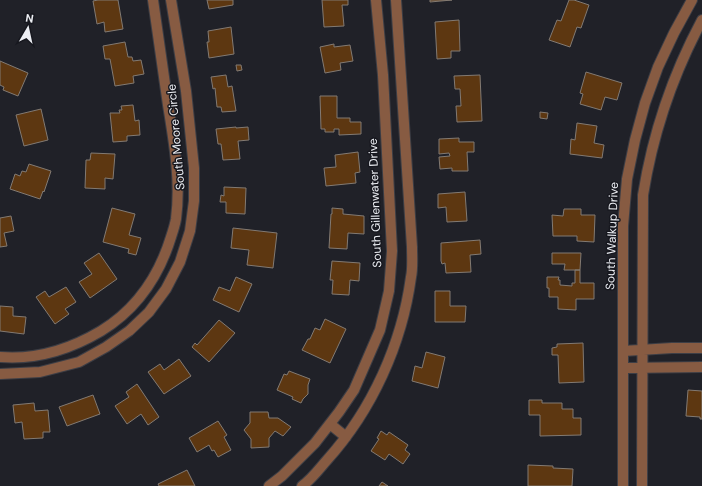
<svg xmlns="http://www.w3.org/2000/svg" width="702" height="486" font-family="'DM Sans',sans-serif">
  <style>
    .building { fill: #5d3711; stroke: #827a73 }
    .lines { fill: none; stroke-linecap: round; stroke-linejoin: round }
    .street-casing { stroke: #3d3e45; stroke-width: 12 }
    .street { stroke: #875b42; stroke-width: 10 }
    .labels { text-anchor: middle; dominant-baseline: central; stroke-width: 3; stroke-linejoin: round; paint-order: stroke }
    .street-label { font-size: 12px; fill: #edeff4; stroke: #17181f }
  </style>
  <rect width="100%" height="100%" fill="#202128"/>
  <path class="building" d="M98,0H118L123,29L105,32L104,22L97,24L93,1Z
    M207,0H233V5L209,9Z
    M322,0H348V5H342L344,26L324,27Z
    M430,0H452L430,2Z
    M569,0H574L589,5L581,28L577,27L570,47L549,40L557,20L561,21Z
    M459,20L460,51H451V58L437,59L435,22Z
    M231,27L234,54L209,58L207,42H209L208,31Z
    M125,42L128,57H132L133,61L141,60L144,74L133,76L134,83L115,86L110,59H105L103,46Z
    M334,44V47L350,45L353,61L340,63L341,70L325,73L320,47Z
    M0,61L28,73L18,96L3,90L4,87L0,85Z
    M236,65H241L242,70L237,71Z
    M586,72L622,83L617,100L605,97L601,110L580,104L583,94L580,93Z
    M226,75L228,87L232,86L236,111L222,112L221,107H217L215,88L213,89L211,77Z
    M480,75L482,121L457,122L456,106H461L460,89H455L454,76Z
    M320,96H337V118H350V122H361V134L339,135V129H334V132H325V129H321Z
    M133,105L135,121L139,120L140,135L127,136V141L113,142L110,113H120L119,110H122L121,106Z
    M41,109L48,140L24,146L16,115Z
    M540,112L548,113L547,119L540,118Z
    M577,123L597,126L594,143L604,145L602,158L570,154L571,139L575,140Z
    M236,127V128L248,127L249,140L238,141L240,159L223,160L221,144H218L216,129Z
    M459,138V142H474V152H467L468,171H452V168L440,169L439,157L450,156L449,153L439,154V139Z
    M358,152L360,172L355,173L356,183L326,186L324,168L336,167L335,155Z
    M91,153L115,154L113,179L105,178V189L85,188L86,160H90Z
    M29,164L51,171L44,192L43,191L40,199L10,189L15,174L20,176L22,171L26,172Z
    M224,187L246,188L245,214L226,213V202H220L221,195L224,196Z
    M465,192L467,221L447,222L446,207L438,208V194Z
    M112,208L135,214L129,235L141,238L136,255L128,253L129,249L103,242Z
    M332,208L343,209V214L364,216V234L348,233L347,249L329,248L331,214H332Z
    M564,209H581V215H595L594,242L577,241V236H553L552,215L563,216Z
    M11,216L14,231L4,233L7,246L0,247V218Z
    M233,228L277,233L273,268L247,265L249,250L231,248Z
    M480,240L481,254L470,255L471,272L446,273L445,263L442,264L441,261V243Z
    M99,253L117,279L90,298L79,282L92,274L84,263Z
    M552,253H581L580,270H564L565,264H552Z
    M332,261L360,263L359,281L350,280L349,295L332,294L333,280H330Z
    M575,270H580V283H594V299H576V310L558,309V297H549V288H547V277H559L558,280H560V285L572,286V283H575Z
    M236,277L252,284L239,312L213,300L219,287L230,291Z
    M66,287L76,302L65,309L69,314L55,324L36,297L45,291L49,297Z
    M435,291H450V306H466L465,322H435Z
    M0,306L13,307V316L26,317L24,334L0,331Z
    M325,319L346,329L330,363L302,350L308,339H310L315,328L320,330Z
    M219,320L235,333L209,362L192,347L195,343L197,345Z
    M583,343L584,382L559,383L558,355H552V348L557,347V344Z
    M426,352L445,357L438,388L412,381L415,366L422,368Z
    M179,359L191,376L164,394L148,372L160,364L164,370Z
    M289,371L310,379L308,385V394L303,399L301,403L292,399L293,397L277,390L284,374L287,375Z
    M137,384L159,417L148,425L141,414L127,424L115,406L129,397L126,392Z
    M688,390L702,391V419H700V417L686,416Z
    M93,395L100,414L67,426L59,407Z
    M529,400H542V403H562V409H573V418H581V435L540,436V415H529Z
    M34,403L35,411L48,410L50,432H43V438L24,439L22,422L15,423L13,405Z
    M250,412H268L269,418H278L291,427L283,436L275,431L269,438V447L251,448V439L244,430L250,423Z
    M218,421L227,435L224,437L231,450L218,457L214,450L212,451L209,445L197,452L189,438Z
    M381,431L387,435L389,432L408,445L405,450L410,454L403,464L389,454L385,460L371,451L379,439L377,438Z
    M528,465L553,466V468L573,469L572,486H528Z
    M187,470L195,486H159L158,484Z
    M382,482L388,486H379Z"/>
  <g class="lines">
    <g class="street-casing">
      <path id="street" d="M623,351L672,348H702
        M0,357C36,360 69,350 101,331C137,309 159,276 171,237C173,231 175,225 176,219C181,181 174,142 168,105C163,70 158,35 153,0
        M623,368L702,367
        M0,374L40,372L79,362L106,347L129,331L149,312L166,289L180,262L190,231L194,201V168L186,91L171,0
        M330,424L346,437
        M269,486L282,476L315,443L339,412L354,390L380,330L389,291L392,251L383,75L376,0
        M302,486C312,479 319,469 327,460C372,410 402,344 411,277C413,268 412,257 412,247L396,0
        M623,486V226L627,179L635,140L645,103L658,67L674,33L692,0
        M642,486L643,195C653,132 672,76 702,20"/>
    </g>
    <use href="#street" class="street"/>
  </g>
  <g class="labels">
    <g class="street-label">
      <text transform="translate(176 137) rotate(-95)">South Moore Circle</text>
      <text transform="translate(375 203) rotate(-92)">South Gillenwater Drive</text>
      <text transform="translate(612 236) rotate(-88)">South Walkup Drive</text>
    </g>
  </g>
  <g transform="translate(28 28) rotate(9)" stroke="#17181f" stroke-width="3" paint-order="stroke">
  <path d="M0-3L7 15L0 10L-7 15Z" fill="#edeff4"/>
  <text y="-6" font-size="11" font-weight="bold" text-anchor="middle" fill="#edeff4">N</text>
  </g>
</svg>
